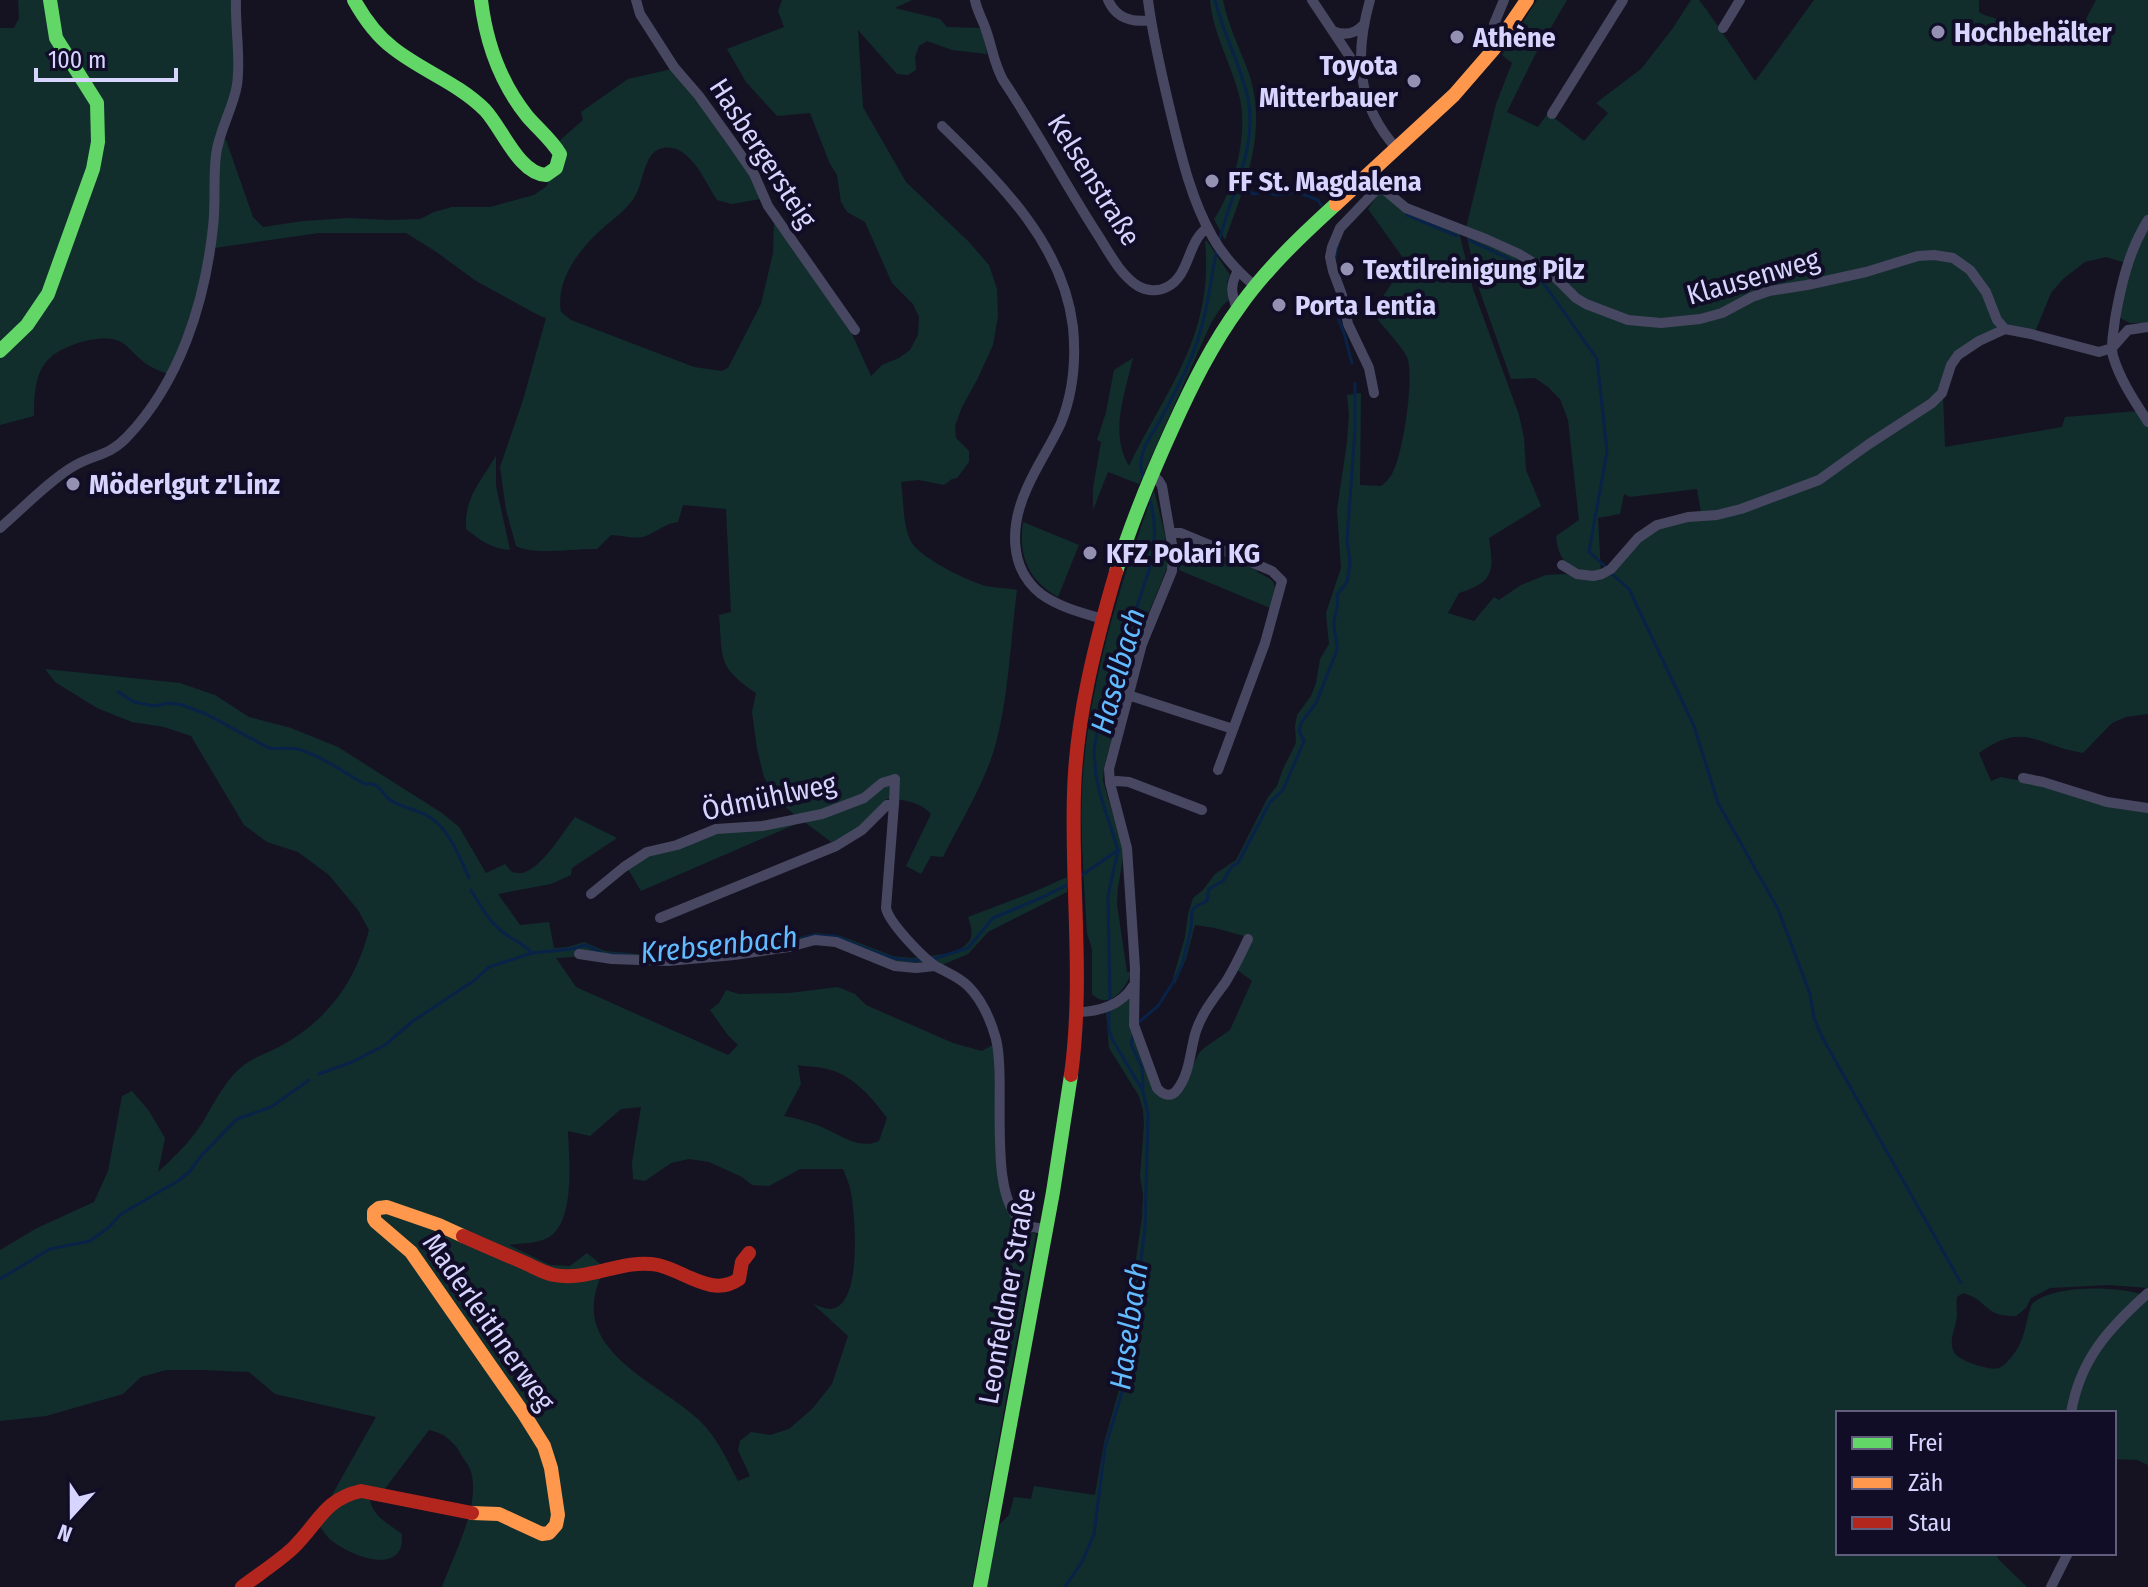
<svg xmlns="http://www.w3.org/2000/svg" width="2148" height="1587" font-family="'Fira Sans Condensed',sans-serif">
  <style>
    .green { fill: #112e2d; fill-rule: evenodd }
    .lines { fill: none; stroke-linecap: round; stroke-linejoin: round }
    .stream { stroke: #092247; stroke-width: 3 }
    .street { stroke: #484762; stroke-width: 10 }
    .fast { stroke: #63d668; stroke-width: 14 }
    .slow { stroke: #ff974d; stroke-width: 14 }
    .jam { stroke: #b3261e; stroke-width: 14 }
    .poi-dot { fill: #9390b1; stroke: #110d27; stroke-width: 3 }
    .labels { text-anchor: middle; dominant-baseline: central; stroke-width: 8; stroke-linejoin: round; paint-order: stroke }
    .poi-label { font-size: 28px; font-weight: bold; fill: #d7d4ff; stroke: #110d27; text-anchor: start }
    .street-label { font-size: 28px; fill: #d7d4ff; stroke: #110d27 }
    .water-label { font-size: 30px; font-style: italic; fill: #62bbff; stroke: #110d27 }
  </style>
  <rect width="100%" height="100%" fill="#151321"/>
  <path class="green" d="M18,0H234L233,90L217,139L226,140L253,217L263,227L303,221L349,218L390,220L420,219L434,212L452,207H490L534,195L547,186L558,142L583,120L581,112L628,79L672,69L691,91L752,176L761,199L732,204L717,200C705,182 690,143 663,148C643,151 644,184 634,198C626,210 613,219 603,228C580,248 555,280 561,312L571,320L694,367L722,371L728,368L761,304L773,253L774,220L852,334L871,376L882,365L899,358L910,350L918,335L919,317L913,304L892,283L865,222L847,212L841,202L837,175L830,164L810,113L777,116L746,82L727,49L784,27L778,11L782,0H912L895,8L940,19L947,27L982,28L987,54L952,50L927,41L919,46L915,57L916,70L908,75L897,74L858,30L863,107L906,182L969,242L989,265L997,289L998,316L993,345L977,380L962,407L955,426L956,438L969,451V462L957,478L952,479L944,485L919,480L901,482C904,500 902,526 912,543C921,558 969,582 986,586C996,588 1007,588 1017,590C1010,643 1009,699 994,750C982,788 960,823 943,857L931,856L921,874L906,866L931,814C921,802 902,799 887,799L866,822L834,844L803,821L641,891L628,869C684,833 738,830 802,821L775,798L764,777L757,749L752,712L756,693C717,666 723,660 719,615L731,612L726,509L683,505L678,522C664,524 658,531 646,536C635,540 622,535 611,535L597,549C575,548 534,556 516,546L506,510L500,467L523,400L546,318L540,316L476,281L435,251L406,233H319L208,249L192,316L168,374C160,371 152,368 145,363C136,357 126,342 116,340C106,337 94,339 85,341C40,353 34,373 34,416L0,425V28H14L19,18Z
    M1210,0H1223C1228,25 1239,47 1248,71C1269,130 1245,185 1225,240L1214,219C1235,188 1249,131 1239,95C1231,63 1213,34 1210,0Z
    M1537,0H1567L1536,53L1507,112L1538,127L1548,113L1584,141L1608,113L1596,103L1641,69L1673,28L1691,0H1699C1719,26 1736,54 1755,81L1814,0H1979V12L1984,15L2075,40L2096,0H2148V216L2126,263L2106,257L2085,262L2063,279L2051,293L2035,332L2007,328L1964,261L1899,259L1793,285L1727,308L1671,320L1627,317L1590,304L1558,277L1466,228L1496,104L1512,63L1502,55Z
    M1381,190L1459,232L1473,289L1519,415L1524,438L1526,470L1541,506L1489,538C1494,571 1494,582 1459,593L1448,613L1474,621L1494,597L1499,600L1521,585L1546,575L1564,574L1596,579L1654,529L1813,486L1943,396L1945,447L2062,427L2065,417L2138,411L2148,426V714L2126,717L2112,723L2083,753C2037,746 2024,720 1979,753L1991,781L2001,777L2033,783L2148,811V1288L2109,1285L2050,1288L2031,1298L2026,1308L2016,1316C1983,1317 1989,1300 1963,1293L1957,1297C1956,1303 1957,1309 1957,1316C1956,1327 1948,1341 1954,1352C1958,1361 1990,1371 1999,1368C2004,1366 2009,1360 2013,1355C2026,1339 2025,1322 2032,1304C2052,1285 2114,1286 2140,1294L2141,1297L2114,1321L2068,1413H1838V1553H1995L1999,1560L2027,1587H985L997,1527L1009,1515L1014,1497L1031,1499L1034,1486L1095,1495L1104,1443L1119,1390L1124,1362L1128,1316L1142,1217L1143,1195L1140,1176L1144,1125L1143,1110L1139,1096L1109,1048L1106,1010L1129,997L1160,1097L1184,1083L1199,1053L1204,1048L1230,1030L1252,981L1236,969L1251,938L1215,928L1195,925L1186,959L1175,984L1173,978L1185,937L1188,914L1193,898L1203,890L1215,874L1236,860L1268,797L1277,786L1283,769L1296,743L1295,726L1297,715L1311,696L1316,683L1320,659L1329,644L1326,613L1341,568L1337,510L1347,442L1349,415L1347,395L1361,393L1360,485L1381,486C1386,482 1390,478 1393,472C1403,453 1415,376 1407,357C1401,345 1381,324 1372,313L1406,262L1368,209Z
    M2148,224V323H2130L2118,317L2127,273Z
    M1466,233L1539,269L1583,305L1673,325L1760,297L1918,258L1951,260L1975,278L1997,327L1964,346L1939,393L1824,475L1743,507L1701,513L1697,489L1630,497L1624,494L1620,514L1598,518L1601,572C1573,570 1559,567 1556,536L1579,520L1568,420L1560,399L1548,387L1535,378L1511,379L1478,286Z
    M1205,241H1207L1230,275L1227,282L1230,299L1222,306L1211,323L1139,484L1108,472L1093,510V488L1101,442L1097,440L1106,412L1114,370L1133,358C1125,393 1109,433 1129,466C1167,388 1214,335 1205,241Z
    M496,456V486L510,550C492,549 480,540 466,529C464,498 481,481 496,456Z
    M1154,490L1165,535L1168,554L1167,568L1140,634L1104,767L1103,781L1124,851L1118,888L1117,904L1127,972H1131C1127,989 1108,1011 1092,994V949L1087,933C1084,880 1079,827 1083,774C1091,675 1121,582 1154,490Z
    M1023,522L1079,545L1058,597C1028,580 1018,555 1023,522Z
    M1187,541L1257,570V572C1281,583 1275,584 1270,608L1179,570Z
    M45,669L180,683L215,695L249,717L291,728L338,747L442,813L459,827L486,873L505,864L512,872C517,873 520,874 525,872C543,866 563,832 575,817L617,838L572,868L571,875L551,884L498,894L520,925L549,922L554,948L568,947L584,942L605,951L640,954L665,953L679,948L701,945L730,947L767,941L788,940L816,933L841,936L893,956L911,958L922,957L928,962L897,963L848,943H796L667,958L576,955L573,957L556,958L576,987L728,1055L738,1045L727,1034L710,1010L719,1003L726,990L739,994L789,993L838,987L855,994L866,1005L953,1043L982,1051L994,1044L996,1145L1018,1225L1036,1234L972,1587H442C453,1556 481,1505 471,1472C470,1467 465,1461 462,1456C455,1442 444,1433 429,1430L384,1490L328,1502L376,1417L275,1394L249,1372L203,1370H166L141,1377L123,1394L46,1416L0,1421V1250L37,1228L94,1202L108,1171L122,1096L132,1091L149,1111L165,1138L158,1172C172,1159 185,1147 196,1132C208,1116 216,1096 229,1080C246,1059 257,1058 279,1047C328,1020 355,983 369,930L358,910L329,875L298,852L267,842L244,825L191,736L164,727L132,722L97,708L55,682ZM798,1065C806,1067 815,1066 823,1068C851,1073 871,1096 887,1118L879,1141C857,1151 837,1132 817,1125C806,1121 795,1118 784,1116L801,1084ZM641,1107L632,1162L633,1179L645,1181L671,1163L689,1159L709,1162L742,1177L752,1185L769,1186L800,1169H843C846,1177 850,1185 851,1193C855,1214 863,1306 831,1309C826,1309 818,1306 813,1304L848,1336L832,1384L812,1409L789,1429L770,1435L751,1432L740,1441L738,1450L750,1476L738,1481C726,1458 717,1437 698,1419C664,1387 589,1358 594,1303C594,1291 601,1278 604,1267L587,1253L570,1266L550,1265L509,1245C523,1243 541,1244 552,1235C575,1216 569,1158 568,1131L590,1136L621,1109Z
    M1067,877V892L988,932L968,954L942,965L929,956C942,955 967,951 971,937C973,931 970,923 968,917L1036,891Z
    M2148,1297V1465L2137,1460L2114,1459V1413H2073L2077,1395L2097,1350Z
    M350,1495L370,1500C373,1517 389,1524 402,1534C402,1536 402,1546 401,1547C391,1574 345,1552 331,1540C326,1536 323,1530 319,1525Z"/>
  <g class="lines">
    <path class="stream" d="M1215,0C1223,34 1241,65 1248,99C1258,149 1230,194 1219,242
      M1240,176L1250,192L1254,194L1266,192L1276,195L1297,192L1318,200L1321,205
      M1407,215L1457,236
      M1469,240L1505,257L1537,274L1597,359L1607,451L1589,552L1606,567
      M1335,259L1338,243
      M1338,301L1336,313L1344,333L1352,363
      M1143,477C1135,452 1152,436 1163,415C1178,387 1193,359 1201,329C1209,303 1211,276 1217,249
      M1611,573L1629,589L1694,726L1718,803L1778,909L1810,994L1814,1018L1822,1037L1961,1283
      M118,692L134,702L154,706L169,703L182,705L206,714L269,748C280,750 290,746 301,750C324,757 344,773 365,784C380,782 380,792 390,800C401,807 414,809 426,815C449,827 459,856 469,878
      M1082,875L1118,850
      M471,890C480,905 489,922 504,933C513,940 523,943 531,952
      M802,938L814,935L835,936C866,948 891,963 925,960
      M609,954L629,955
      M665,956L692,949L711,947L731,949L767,943L791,942
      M933,959L968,948L993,918L1043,897L1069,884
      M1110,1002L1108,896L1118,850L1100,794L1096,776L1094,751L1099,721L1149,570C1155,546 1157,525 1150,500
      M1138,1023L1158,1006L1174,981L1182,965L1191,929L1192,911L1195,907L1207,901L1209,889L1223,881L1232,866L1238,863L1270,802L1283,790L1304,741L1299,731L1301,723L1316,703L1337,650C1338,640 1333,632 1334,622C1335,612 1340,605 1337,595L1347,582L1350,563L1347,540L1355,430V383
      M1134,1033L1131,1044L1142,1068L1143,1087
      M319,1074L352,1062L385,1045L413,1021L475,980L489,967L532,953L571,949L585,945L601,952
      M0,1279L50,1249L90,1241L109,1227L121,1214L178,1181L189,1172L201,1156L237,1119L271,1107L309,1080
      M1065,1587L1082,1562L1094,1534L1105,1448L1126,1379L1145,1228L1148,1115L1143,1091L1112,1039L1109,1030V1009"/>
    <path class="street" d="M636,0L640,14L674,67L699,96L732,142L754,174L768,206L855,330
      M975,0C977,11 983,20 986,30C992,47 994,64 1003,80C1036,129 1064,182 1096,232C1108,250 1119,274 1138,286C1146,291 1158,292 1167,287C1190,276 1187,242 1207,228
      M1108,0C1116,18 1131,23 1151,20
      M1148,0C1153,39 1162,76 1171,114C1181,155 1191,199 1212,236C1223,256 1238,272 1256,287
      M1312,0L1360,72
      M1370,0C1354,56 1357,105 1397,149
      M1494,24L1504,0
      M1723,28L1740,0
      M1333,31C1345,36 1355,34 1363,25
      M1552,114L1623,0
      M942,126C999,182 1063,243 1073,327C1076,358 1073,393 1061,423C1051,445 1037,465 1027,488C1011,523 1007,567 1041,594C1059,607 1082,613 1103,619
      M1371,174L1387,192L1406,208L1488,240L1519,254L1552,274L1576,298L1586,304L1628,320L1661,323L1700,319L1722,313L1752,297L1769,291L1807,285L1866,272L1918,256L1934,255L1953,258L1970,270L1986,292L1997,320L2005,329
      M2148,220C2129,250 2121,285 2115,319C2114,331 2110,344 2113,356C2120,380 2135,402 2148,422
      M1237,310C1232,294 1229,286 1238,271
      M1374,393L1369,368L1348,324L1342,295L1333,271L1330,257L1332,247L1340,228L1381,185
      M1153,475L1159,481L1162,486L1173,550L1172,571L1142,644L1109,769L1110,783L1127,848L1135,968L1134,1025L1157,1088C1163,1095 1171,1098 1177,1090C1190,1074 1190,1050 1196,1031C1202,1013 1214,998 1225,983C1234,969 1241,954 1248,939
      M0,528C21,510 51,479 74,466C95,454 109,456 127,437C180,382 205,302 213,227C216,203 213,179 216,155C219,130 233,109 237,85C241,58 235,28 236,0
      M1170,533H1181L1272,571L1282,581L1265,643L1218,770
      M1562,565L1577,574L1593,576L1602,574L1611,569L1638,538L1657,525L1688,517L1717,515L1741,509L1819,480L1869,444L1932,403L1942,393L1951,365L1958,355L1979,341L2005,329L2031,334L2099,352L2112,348L2128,330L2148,327
      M1128,695L1233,729
      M2023,778L2043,782L2107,802L2148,808
      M1110,783L1117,781L1129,782L1202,810
      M591,894L624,867L647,852L677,845L716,829L762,826L822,814L864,798L882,783L895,779L894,804
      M660,918L836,846L862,830L887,805L894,804L886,908C889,923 924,959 937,967C948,973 959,977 968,986C982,1000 991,1021 996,1039C1007,1084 986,1196 1023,1223C1030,1228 1038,1228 1046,1229
      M579,954L612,959L668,961L734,955L789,947L815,940L836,942L895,966L916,968L935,966
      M1078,1012C1098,1012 1122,1005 1133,986
      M2071,1413C2080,1359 2109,1328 2148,1293
      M2051,1587L2068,1553"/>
    <path class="fast" d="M354,0C364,18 376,35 393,48C422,71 458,83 485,110C502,128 519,174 546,175L556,168L560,154C551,139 538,129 527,116C500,82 486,42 481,0
      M0,351L27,325L48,294L93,169L98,142L97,103L56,38L50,0
      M1116,572C1131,523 1151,475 1172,429C1191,387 1212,344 1240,306C1267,268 1302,235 1336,204
      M980,1587L1053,1192L1071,1075"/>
    <path class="slow" d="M1336,204L1454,95L1493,50L1527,0
      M463,1236L439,1225L387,1207L379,1208L374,1212V1219L376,1222L411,1252L524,1414L544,1446L551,1468L558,1515L556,1525L549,1533L542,1534L499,1514L472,1513"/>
    <path class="jam" d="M1071,1075C1084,978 1071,889 1074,793C1076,718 1095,644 1116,572
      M463,1236C483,1245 504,1254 525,1263C534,1267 544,1273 554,1275C589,1282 622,1258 658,1265C685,1271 712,1298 739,1279L742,1262L749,1253
      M242,1587C259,1574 278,1562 293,1548C318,1524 324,1499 361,1491L472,1513"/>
  </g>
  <g class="poi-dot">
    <circle cx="1938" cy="32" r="8"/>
    <circle cx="1457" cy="37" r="8"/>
    <circle cx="1414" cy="81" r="8"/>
    <circle cx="1212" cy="181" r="8"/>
    <circle cx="1347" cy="269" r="8"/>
    <circle cx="1279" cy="305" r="8"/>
    <circle cx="73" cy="484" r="8"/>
    <circle cx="1090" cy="553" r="8"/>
  </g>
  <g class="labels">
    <g class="poi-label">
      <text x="1954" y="32">Hochbehälter</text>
      <text x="1473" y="37">Athène</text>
      <text x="1398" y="65" text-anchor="end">Toyota<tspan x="1398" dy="32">Mitterbauer</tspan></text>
      <text x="1228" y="181">FF St. Magdalena</text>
      <text x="1363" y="269">Textilreinigung Pilz</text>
      <text x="1295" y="305">Porta Lentia</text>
      <text x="89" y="484">Möderlgut z'Linz</text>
      <text x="1106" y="553">KFZ Polari KG</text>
    </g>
    <g class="street-label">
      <text transform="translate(763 153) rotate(57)">Hasbergersteig</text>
      <text transform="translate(1094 180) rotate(58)">Kelsenstraße</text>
      <text transform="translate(1753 277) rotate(-16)">Klausenweg</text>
      <text transform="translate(769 797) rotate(-12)">Ödmühlweg</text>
      <text transform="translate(1007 1296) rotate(-80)">Leonfeldner Straße</text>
      <text transform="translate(489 1322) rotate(55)">Maderleithnerweg</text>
    </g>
    <g class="water-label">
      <text transform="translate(1118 671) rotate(-74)">Haselbach</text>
      <text transform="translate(719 945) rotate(-6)">Krebsenbach</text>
      <text transform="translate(1129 1326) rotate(-82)">Haselbach</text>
    </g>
  </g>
  <rect x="1836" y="1411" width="280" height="144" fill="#110d27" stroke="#605d7d" stroke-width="2"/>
  <rect x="1852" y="1437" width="40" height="12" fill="#63d668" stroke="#605d7d" stroke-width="2"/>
  <text x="1908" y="1451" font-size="24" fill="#d7d4ff">Frei</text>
  <rect x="1852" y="1477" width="40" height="12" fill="#ff974d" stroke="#605d7d" stroke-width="2"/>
  <text x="1908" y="1491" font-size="24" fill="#d7d4ff">Zäh</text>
  <rect x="1852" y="1517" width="40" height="12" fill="#b3261e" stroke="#605d7d" stroke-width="2"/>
  <text x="1908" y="1531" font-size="24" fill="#d7d4ff">Stau</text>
  <g transform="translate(72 1515) rotate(201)" stroke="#110d27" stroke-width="6" paint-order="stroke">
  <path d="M0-6L14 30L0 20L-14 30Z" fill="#d7d4ff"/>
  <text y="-12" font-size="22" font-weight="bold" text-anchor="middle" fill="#d7d4ff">N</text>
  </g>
  <path d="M36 68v12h140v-12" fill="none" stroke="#d7d4ff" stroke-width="4"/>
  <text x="48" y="68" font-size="24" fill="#d7d4ff" stroke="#110d27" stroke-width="6" paint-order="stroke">100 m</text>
</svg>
